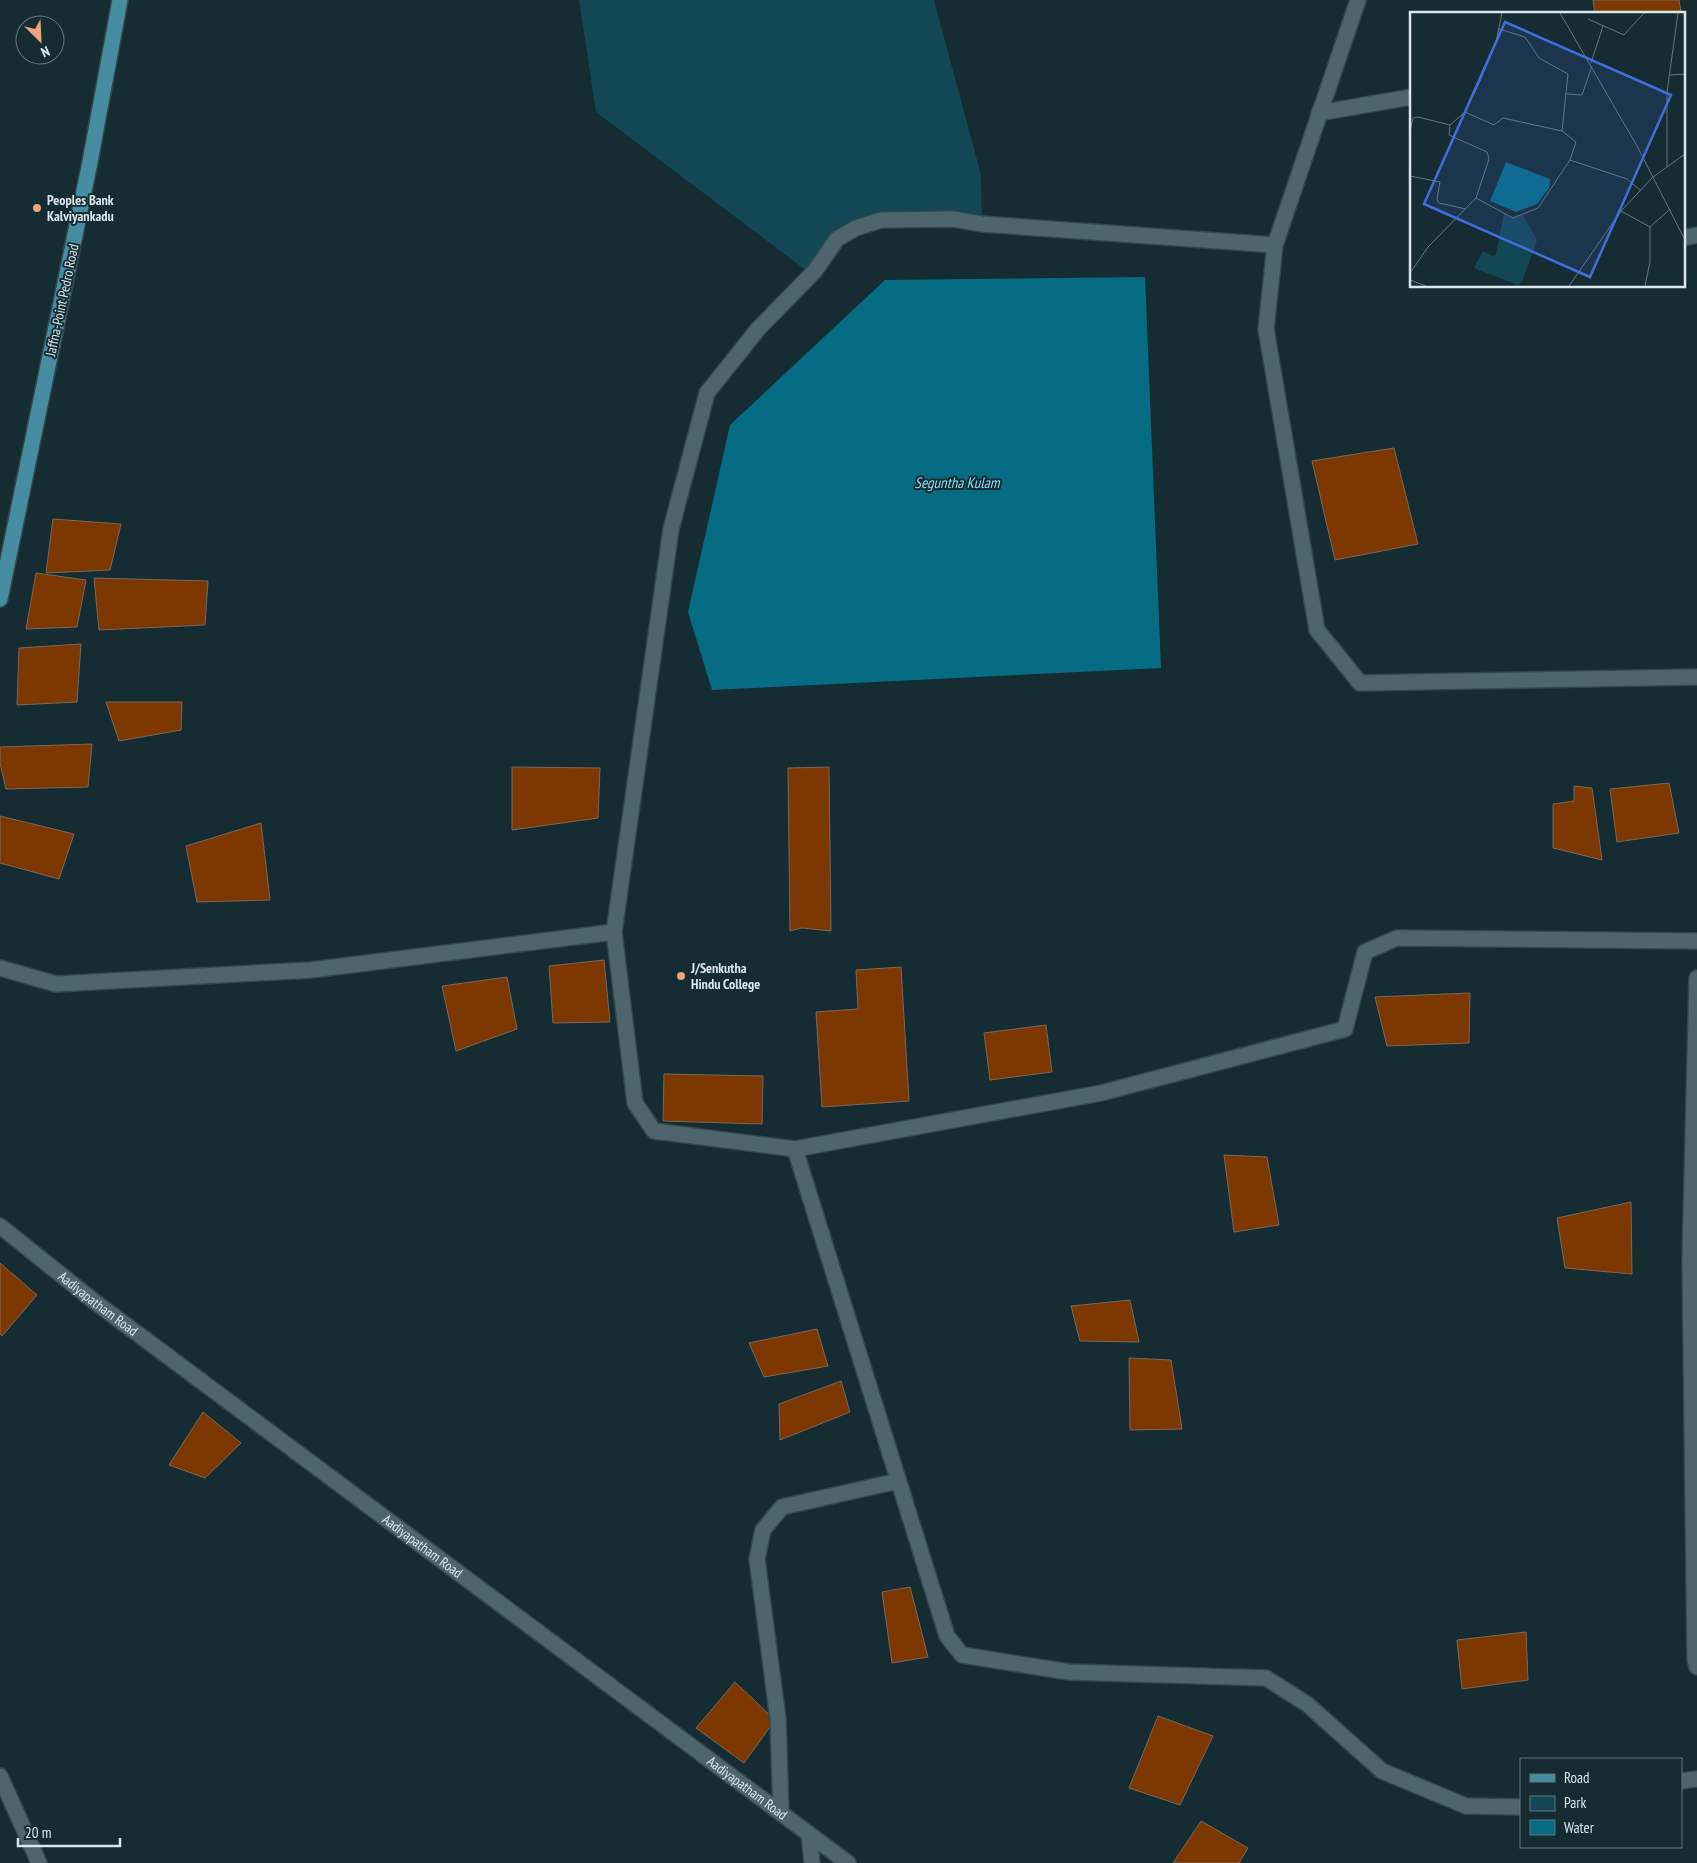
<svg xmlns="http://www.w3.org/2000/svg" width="1697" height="1863" font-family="'PT Sans Narrow',sans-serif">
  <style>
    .green { fill: #134755 }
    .water { fill: #066c84 }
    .building { fill: #7c3800; stroke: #7c675b }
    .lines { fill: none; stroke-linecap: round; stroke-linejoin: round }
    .minor-casing { stroke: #34474d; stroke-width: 18 }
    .major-casing { stroke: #34474d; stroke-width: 18 }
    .minor { stroke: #4d666e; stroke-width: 15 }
    .major { stroke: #468da2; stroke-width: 15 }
    .poi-dot { fill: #efa376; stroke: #152c33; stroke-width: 2 }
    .labels { text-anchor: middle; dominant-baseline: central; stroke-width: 4; stroke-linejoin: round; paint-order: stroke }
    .poi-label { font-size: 14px; font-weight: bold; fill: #dae8ec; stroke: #152c33; text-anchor: start }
    .street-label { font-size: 14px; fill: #dae8ec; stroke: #152c33 }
    .water-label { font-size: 15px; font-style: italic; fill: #8fddf7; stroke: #152c33 }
    .inset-road { fill: none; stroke: #64777d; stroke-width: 1 }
    .view { fill: #436ddc; fill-opacity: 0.15; stroke: #436ddc; stroke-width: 2.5 }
    .inset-edge { fill: none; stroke: #dae8ec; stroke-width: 2.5 }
  </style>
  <rect width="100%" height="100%" fill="#152c33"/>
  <path class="green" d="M579,0H934L981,175L982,224L856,228L811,274L596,112Z"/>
  <path class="water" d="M1145,277L1161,668L712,690L688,612L730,425L885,280Z"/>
  <path class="building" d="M1593,0H1679L1681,11L1659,14H1595Z
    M1394,448L1418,544L1335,560L1312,461Z
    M53,519L121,524L110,570L46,573Z
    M36,573L86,580L77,627L26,629Z
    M94,578L208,581L205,625L99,630Z
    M81,644L77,702L17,705L19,648Z
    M106,702H182L181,730L119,741Z
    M92,744L88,787L6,789L0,763V747Z
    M512,767L600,768L598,818L512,830Z
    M829,767L831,931L802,928L790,931L788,768Z
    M1669,783L1679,833L1617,842L1610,789Z
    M1574,786L1592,788L1602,860L1553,848V804L1574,801Z
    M0,816L74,834L59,879L0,863Z
    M261,823L270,900L197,902L186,846Z
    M604,960L610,1022L553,1023L549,966Z
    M901,967L909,1101L822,1107L816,1012L858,1009L856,970Z
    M507,977L517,1029L456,1051L442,986Z
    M1470,993L1469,1043L1387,1046L1375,997Z
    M1046,1025L1052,1072L990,1080L984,1033Z
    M664,1074L763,1076L762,1124L663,1121Z
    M1224,1155L1267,1157L1279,1225L1234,1232Z
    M1631,1202L1632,1274L1565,1268L1557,1218Z
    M0,1263L37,1295L2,1336L0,1334Z
    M1130,1300L1139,1342L1080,1341L1071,1306Z
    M817,1329L828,1366L764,1377L749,1343Z
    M1129,1358L1171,1360L1182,1429L1130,1430Z
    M841,1381L850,1412L780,1440L779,1404Z
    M203,1412L241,1443L205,1478L169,1465Z
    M910,1587L928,1657L892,1663L882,1592Z
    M1526,1632L1528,1680L1462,1689L1457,1640Z
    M735,1682L775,1720L744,1763L696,1728Z
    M1158,1716L1213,1736L1180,1805L1129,1788Z
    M1201,1821L1248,1848L1239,1863H1173Z"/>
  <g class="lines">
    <g class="minor-casing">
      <g id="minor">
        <path d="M1358,0L1275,245L1266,329L1317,630L1360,683L1697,677"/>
        <path d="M1319,113L1411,97"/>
        <path d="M1683,238L1697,235"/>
        <path d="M1275,245L982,224L953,219L881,220L856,228L837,239L814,272L758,329L707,393L671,529L614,932L635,1103L654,1131L795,1149L1101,1093L1345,1029L1365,952L1397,938L1697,941"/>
        <path d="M0,968L56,984L311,970L614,932"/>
        <path d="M1697,978L1690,1260L1695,1659L1697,1667"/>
        <path d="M795,1149L947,1636L962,1655L1069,1672L1266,1678L1307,1704L1382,1771L1466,1806L1521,1807"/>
        <path id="s1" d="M0,1226L95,1302L848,1863"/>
        <path d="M0,1776L39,1863"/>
        <path d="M1681,1781L1697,1779"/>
        <path d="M781,1813L778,1719L757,1559L763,1530L782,1507L898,1481"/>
        <path d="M809,1834L812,1863"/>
      </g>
    </g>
    <g class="major-casing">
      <path id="major" d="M0,599L90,162L120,0"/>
    </g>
    <use href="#minor" class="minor"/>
    <use href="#major" class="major"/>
  </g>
  <g class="poi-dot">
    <circle cx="37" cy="208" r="5"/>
    <circle cx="681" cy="976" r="5"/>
  </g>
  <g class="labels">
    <g class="poi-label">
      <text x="47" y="200">Peoples Bank<tspan x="47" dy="16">Kalviyankadu</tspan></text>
      <text x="691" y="968">J/Senkutha<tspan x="691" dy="16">Hindu College</tspan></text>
    </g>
    <g class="street-label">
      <text transform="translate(62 300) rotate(-78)">Jaffna-Point Pedro Road</text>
      <text stroke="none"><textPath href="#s1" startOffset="125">Aadiyapatham Road</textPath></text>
      <text stroke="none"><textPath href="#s1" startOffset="530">Aadiyapatham Road</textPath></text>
      <text stroke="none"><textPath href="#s1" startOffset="935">Aadiyapatham Road</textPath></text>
    </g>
    <g class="water-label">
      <text x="957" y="482">Seguntha Kulam</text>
    </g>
  </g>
  <g transform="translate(1410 12)">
    <rect width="275" height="275" fill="#152c33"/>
    <path d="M94,201L103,206L113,203L127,228L112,270L107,273L64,256L73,239L83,244L86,242Z" fill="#134755"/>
    <path d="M96,150L140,167L139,176L127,192L106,200L80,189Z" fill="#066c84"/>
    <path class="inset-road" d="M150,1L227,134L275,228M178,7L214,23L234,1M89,17L115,25L129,46L158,62L152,119M181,51L193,14M259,63L275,62M157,82L172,83L182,54M55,100L84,113L93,106L152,119L166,130L160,148L128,196L103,206L66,186M40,113L55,100L70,69L86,30L92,1M0,119L3,106L8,105L40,113L39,123L77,140L79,147L66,186L18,235L0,261M160,148L217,167L231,179M257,155V80L268,1M0,164L30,170L27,187L29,191L56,197M211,199L240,215M0,268L16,274M159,274L211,199L243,165L275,142M235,274L240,250V215L259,198"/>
    <path class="view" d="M95,10L261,83L180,265L14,192Z"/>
    <rect width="275" height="275" class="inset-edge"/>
  </g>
  <rect x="1520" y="1758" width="162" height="90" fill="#152c33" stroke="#64777d"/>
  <rect x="1530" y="1774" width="25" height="8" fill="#468da2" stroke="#64777d"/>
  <text x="1564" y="1783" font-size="15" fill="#dae8ec">Road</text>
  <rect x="1530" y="1796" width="25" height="15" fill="#134755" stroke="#64777d"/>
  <text x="1564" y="1808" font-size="15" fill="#dae8ec">Park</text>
  <rect x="1530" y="1820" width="25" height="15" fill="#066c84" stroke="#64777d"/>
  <text x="1564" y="1833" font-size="15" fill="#dae8ec">Water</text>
  <g transform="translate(40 40) rotate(156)"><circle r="24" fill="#152c33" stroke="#64777d"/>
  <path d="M0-4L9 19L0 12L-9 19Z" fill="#efa376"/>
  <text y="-8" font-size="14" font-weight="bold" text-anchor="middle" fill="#dae8ec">N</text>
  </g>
  <path d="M18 1838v8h102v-8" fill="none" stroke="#dae8ec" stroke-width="2.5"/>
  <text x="25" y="1838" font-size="15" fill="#dae8ec" stroke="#152c33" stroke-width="4" paint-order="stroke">20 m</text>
</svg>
